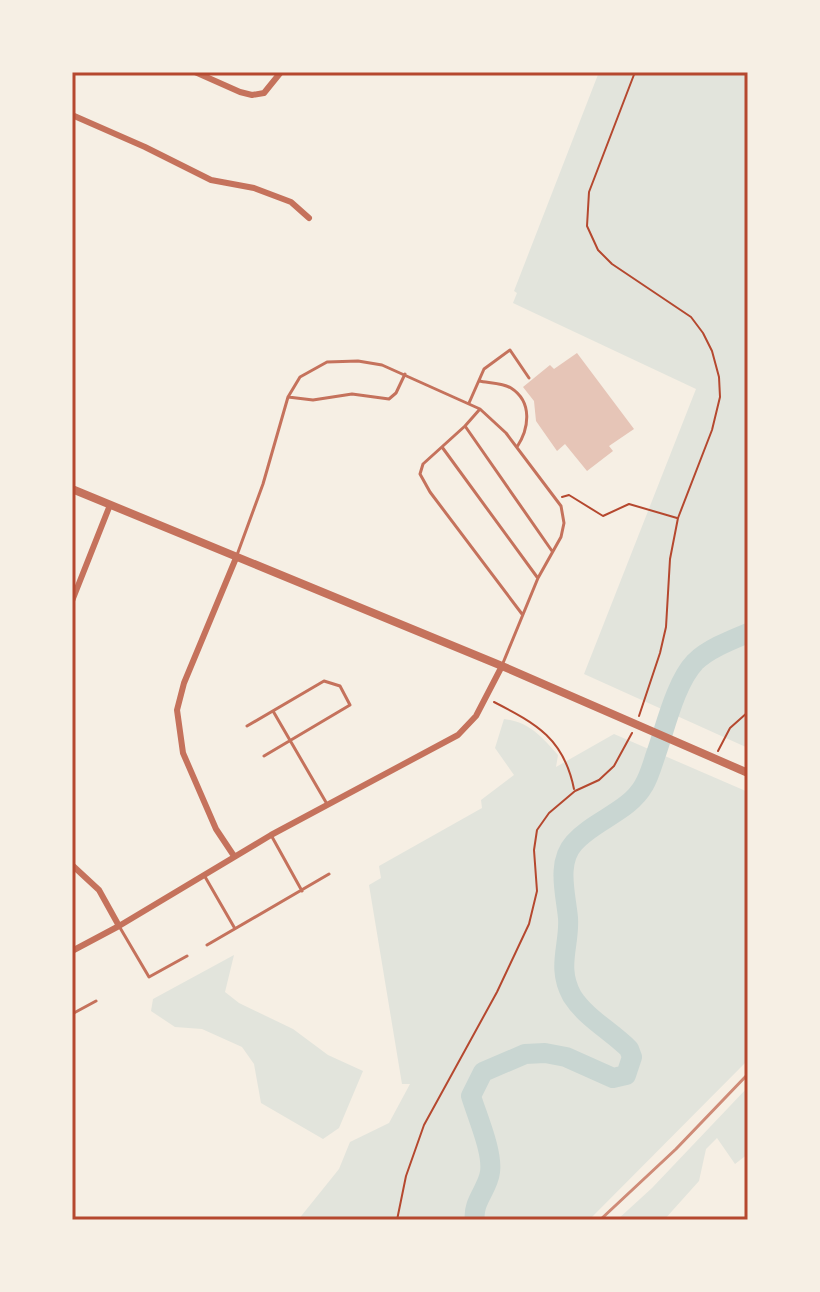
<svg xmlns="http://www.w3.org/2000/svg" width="820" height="1292" font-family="Merriweather,serif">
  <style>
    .green { fill: #e2e4dc }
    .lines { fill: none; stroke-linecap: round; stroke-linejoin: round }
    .river { stroke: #c9d6d2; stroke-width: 20 }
    .building { fill: #e6c5b7 }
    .path { stroke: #b5482f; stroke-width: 2 }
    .service { stroke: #c5725c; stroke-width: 3 }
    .minor { stroke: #c5725c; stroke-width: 6 }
    .tertiary { stroke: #c5725c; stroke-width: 8 }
    .rail { stroke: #cf8b77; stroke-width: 3 }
    .neatline { fill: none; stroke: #b5482f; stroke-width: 3 }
  </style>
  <rect width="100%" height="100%" fill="#f6efe4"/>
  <path class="green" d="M599,72H748V748L584,674L696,389L513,303L517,293L514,291Z
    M504,719C529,722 542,737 558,755L556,767L614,734L748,792V1060L589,1220H298L339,1169L350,1142L389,1123L410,1084H402L369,885L381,878L379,866L482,808L481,800L514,775L495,748Z
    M234,955L225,992L239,1003L293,1029L328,1055L363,1071L339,1128L323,1139L261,1103L254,1064L242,1047L202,1029L175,1027L151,1011L153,999Z
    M748,1087V1154L735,1164L717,1138L706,1149L699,1181L664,1220H617L652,1188Z"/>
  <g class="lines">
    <path class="river" d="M475,1220C472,1202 488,1189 490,1172C493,1152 477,1116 471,1096L483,1072L525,1054L545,1053L566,1057L613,1078L626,1075L632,1057L629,1049C611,1031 586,1018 572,996C556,967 570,945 568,918C566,895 556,863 574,843C594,820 629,812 644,785C650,775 653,762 657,751C666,725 676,682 695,662C708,649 731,640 748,633"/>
  </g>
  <path class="building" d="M577,353L634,429L609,446L613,451L587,471L565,444L557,451L536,421L534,401L523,387L550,365L554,369Z"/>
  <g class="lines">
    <path class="path" d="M635,72L589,192L587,226L598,250L612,264L691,317L703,333L712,351L719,377L720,397L712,430L678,518L670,559L666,627L660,653L639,716
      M562,497L569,495L603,516L629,504L677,518
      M494,702C537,724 564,739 574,789
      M718,751L730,728L748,712
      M397,1220L406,1176L424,1125L497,992L529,924L537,891L534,850L537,830L549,813L575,791L599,780L614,766L632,733"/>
    <path class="service" d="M479,381C489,383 503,383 511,388C533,402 529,429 517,447
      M288,397L313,400L352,394L389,399L396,393L405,374
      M469,403L484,369L510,350L529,378
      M480,409L465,426L552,551
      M465,426L423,464L420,474L430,492L522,614
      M442,447L537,577
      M237,555L263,484L288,397L300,377L327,362L358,361L382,365L480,409L506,433L561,506L564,523L561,537L538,578L503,663
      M273,711L327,804
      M247,726L324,681L340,686L350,705L264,756
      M271,835L302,891
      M204,875L234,927
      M119,926L149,977L187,956
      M207,945L329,874
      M72,1014L96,1001"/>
    <path class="minor" d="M195,72L240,92L252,95L264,93L281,72
      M72,115L145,147L211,180L254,188L291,202L309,218
      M72,601L110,505
      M234,856L216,829L183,753L177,710L184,683L236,558
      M72,865L99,890L119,926
      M72,951L119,926L271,835L458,735L476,716L502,666"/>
    <path class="tertiary" d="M72,489L502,666L748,773"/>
    <path class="rail" d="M600,1220L676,1149L748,1074"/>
  </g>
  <rect width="820" height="1292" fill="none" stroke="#f6efe4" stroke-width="148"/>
  <rect x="74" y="74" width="672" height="1144" class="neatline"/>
</svg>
